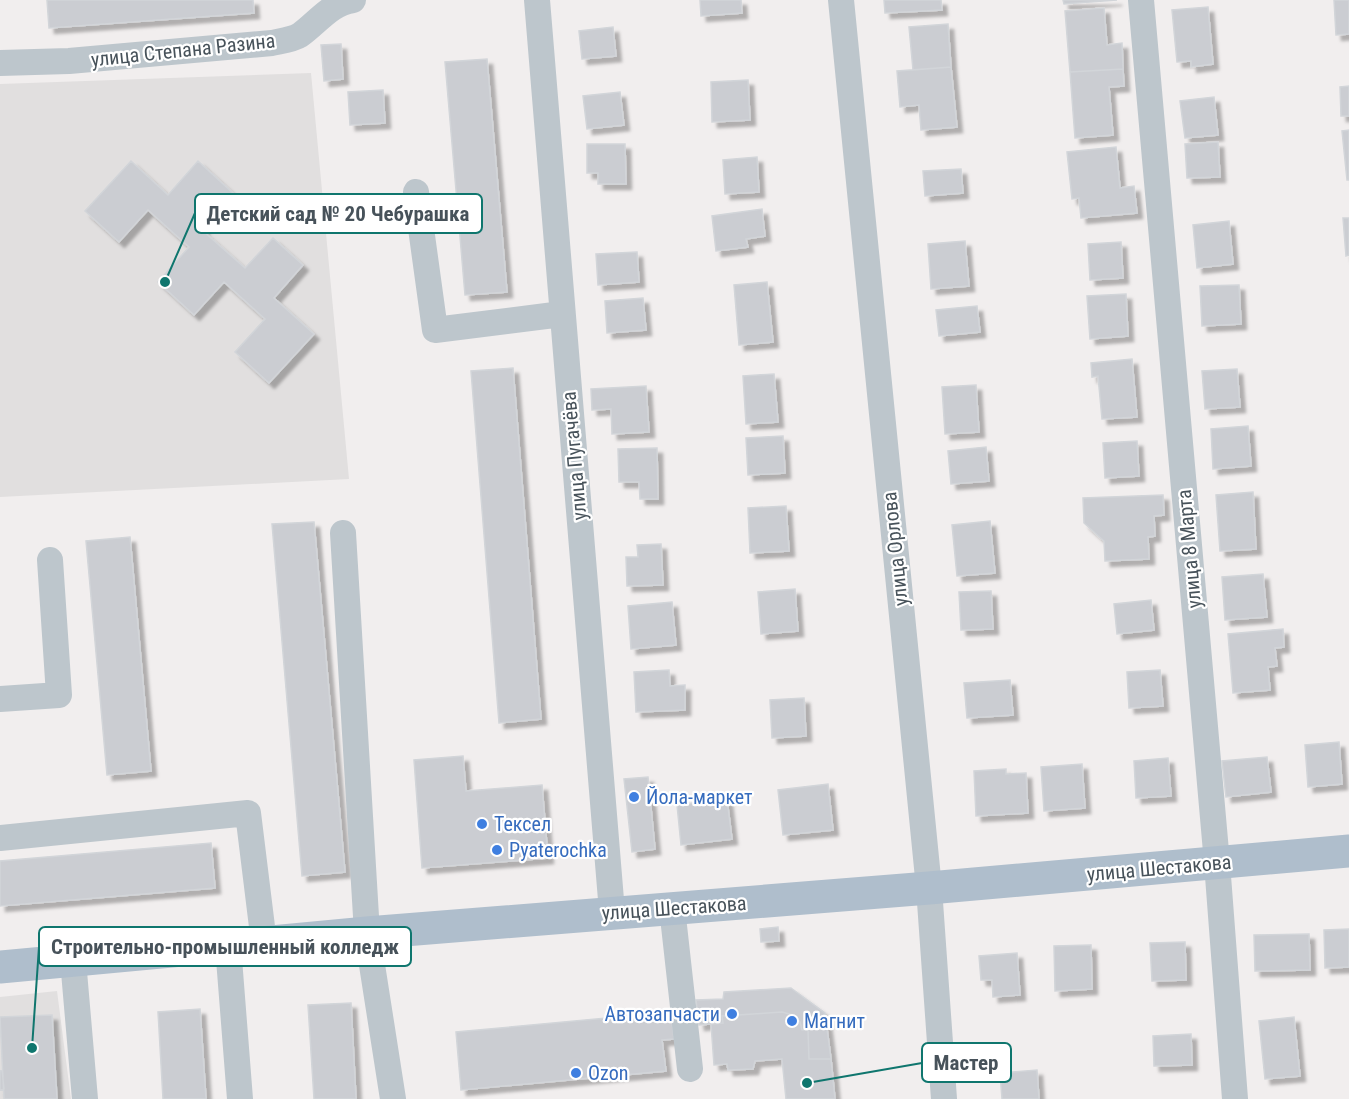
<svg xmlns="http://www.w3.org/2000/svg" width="1349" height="1099" font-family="'Roboto Condensed',sans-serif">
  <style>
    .education { fill: #e1dfdf }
    .building { fill: #cbcdd2; stroke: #d2d5d9; stroke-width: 1.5; filter: url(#shadow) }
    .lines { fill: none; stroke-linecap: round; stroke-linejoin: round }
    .minor { stroke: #bdc6cc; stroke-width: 26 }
    .major { stroke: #afbecc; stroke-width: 33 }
    .shop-dot { fill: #3f7fe0; stroke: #fff; stroke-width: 2 }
    .labels { text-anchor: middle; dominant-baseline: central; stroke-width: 4.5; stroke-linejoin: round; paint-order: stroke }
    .street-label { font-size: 20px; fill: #47525a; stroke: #fff }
    .shop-label { font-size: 20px; fill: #366cbe; stroke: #fff; text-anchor: start }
    .leader { fill: none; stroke: #0f766e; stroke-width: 2 }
    .callout-dot { fill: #0f766e; stroke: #fff; stroke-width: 2 }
    .callout { fill: #fff; stroke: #0f766e; stroke-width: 2 }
    .callout-label { font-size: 21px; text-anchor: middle; font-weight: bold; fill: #47525a }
  </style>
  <defs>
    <filter id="shadow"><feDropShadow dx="5.5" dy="5.5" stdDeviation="1.5" flood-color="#0004"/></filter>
  </defs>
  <rect width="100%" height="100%" fill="#f1eeee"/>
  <path class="education" d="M311,73L349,479L0,497V84Z
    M57,991L71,1099H0V997Z"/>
  <path class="building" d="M47,0H253L254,13L49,28Z
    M700,0H741L742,13L701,16Z
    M884,0H941L942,10L885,13Z
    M1063,0H1117L1064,4Z
    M1334,0H1349V34L1336,35Z
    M1208,7L1213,64L1191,67V61L1177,62L1172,10Z
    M1104,8L1107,45L1122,43L1123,69L1070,72L1065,11Z
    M948,24L951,67L913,70L909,27Z
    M613,27L616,56L582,59L579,31Z
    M341,44L343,79L324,81L321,45Z
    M487,59L507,292L465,295L445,62Z
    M951,67L957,127L921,130L919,105L900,107L897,71Z
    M1123,69L1124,86L1109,87L1113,135L1075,138L1070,72Z
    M748,80L750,120L712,122L711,82Z
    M1349,86V116H1341L1340,87Z
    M383,90L385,123L350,125L348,92Z
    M620,92L624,125L587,129L583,96Z
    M1214,97L1218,135L1185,138L1180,101Z
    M1349,130V180H1347L1342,131Z
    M1218,142L1220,177L1187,178L1185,144Z
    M587,144H625L626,184H598V173H587Z
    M1116,147L1120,188L1134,186L1137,213L1081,218L1079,198L1072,199L1067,152Z
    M757,157L759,192L725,194L723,160Z
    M131,161L168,195L198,161L234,194L202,230L245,268L273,238L303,265L274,298L314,334L269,383L235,352L265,319L224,282L194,315L158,282L189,247L148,210L119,242L85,211Z
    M961,169L963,193L925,196L923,171Z
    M762,209L765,236L746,239L748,247L716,251L712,216Z
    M1343,218H1349V255L1346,256Z
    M1229,221L1233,264L1197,268L1193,225Z
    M965,241L969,286L931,289L928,244Z
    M1121,242L1123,278L1090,280L1088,244Z
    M637,252L639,282L598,285L596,254Z
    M767,282L773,342L739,345L734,285Z
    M1239,285L1241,324L1202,326L1200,286Z
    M1126,294L1128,336L1090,339L1087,296Z
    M643,298L646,330L607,333L605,301Z
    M977,306L980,332L939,336L936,310Z
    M1132,359L1137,417L1102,419L1098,376L1092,377L1091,363Z
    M513,368L541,719L499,723L471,371Z
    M1237,369L1240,407L1205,409L1202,371Z
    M774,374L778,422L746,424L743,376Z
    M976,385L979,432L945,434L942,387Z
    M646,386L649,432L612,434L611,409L592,410L591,389Z
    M1248,426L1251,466L1213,469L1211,429Z
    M783,436L785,473L748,475L746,438Z
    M1137,441L1139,476L1105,478L1103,443Z
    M986,447L989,481L951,484L948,451Z
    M657,448L658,499H640L639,482H619L618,449Z
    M1253,492L1256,549L1220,551L1216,495Z
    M1163,495L1164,515L1154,516L1155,536L1148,537L1149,559L1105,561L1104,541L1084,523L1083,498Z
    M786,506L789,551L750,553L748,508Z
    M990,521L995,573L957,576L952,525Z
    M314,522L345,872L302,876L272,524Z
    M130,537L151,771L107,775L86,541Z
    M661,544L663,585L627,586L626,557H638L637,545Z
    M1263,574L1267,617L1225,620L1222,577Z
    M795,589L798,631L761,634L758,592Z
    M991,591L993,629L961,630L959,592Z
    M1151,600L1154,630L1117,634L1114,604Z
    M672,602L676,645L631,649L628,606Z
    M1283,629L1284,647L1275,648L1277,666L1268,667L1270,690L1233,693L1228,634Z
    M669,670L670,686L685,685V710L636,712L634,672Z
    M1160,670L1163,706L1129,708L1127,672Z
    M1010,680L1013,715L967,718L964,683Z
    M804,698L806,736L772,738L770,700Z
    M1339,742L1342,784L1308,787L1305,745Z
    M463,756L466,791L542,785L548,858L422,868L414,760Z
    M1267,757L1271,792L1226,797L1222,761Z
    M1168,758L1171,796L1136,798L1134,761Z
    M1082,764L1085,808L1044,811L1041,767Z
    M1006,769V774L1026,773L1028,813L976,816L974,771Z
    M648,777L655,849L632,852L624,779Z
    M828,784L833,830L783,835L778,790Z
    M727,799L732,839L681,845L677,805Z
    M211,843L215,888L0,906V861Z
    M778,927L779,941L761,942L760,929Z
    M1349,929V967L1325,968L1324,930Z
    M1309,934L1310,970L1255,971L1254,935Z
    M1185,942L1186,980L1152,981L1150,943Z
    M1091,945L1092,989L1055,991L1054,946Z
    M1017,953L1020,995L993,997L992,980H981L979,956Z
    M791,988L825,1013L831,1059H809L808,1030H802L800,1022L793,1015L782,1012L722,1016L723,1023L699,1025L696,1000L723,999L724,992Z
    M351,1003L356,1099H314L308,1005Z
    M200,1009L206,1099H163L158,1012Z
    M671,1012L674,1039L662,1040L666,1071L461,1090L456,1032Z
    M782,1012L793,1015L800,1022L802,1030H808L809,1059H831L835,1099H786L782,1059L755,1061L753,1069L728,1070L727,1064L714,1065L711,1024L723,1023L722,1016Z
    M52,1015L57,1099H4L0,1017Z
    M1294,1017L1300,1076L1265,1079L1259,1021Z
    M1191,1034L1192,1065L1154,1066L1153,1036Z
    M2,1070L4,1089L0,1090V1071Z
    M1037,1070L1039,1099H1002L1000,1073Z"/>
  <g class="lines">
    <path class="minor" d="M537,0L612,912
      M841,0L929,888L944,1099
      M1141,0L1217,863L1235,1099
      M0,63L69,61L272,43C280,41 292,40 300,35C317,23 331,3 353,0
      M416,192L435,330L562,314
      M343,533L367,933L393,1099
      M0,699L59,695L50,560
      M0,838L248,813L264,943
      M672,908L690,1069
      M228,946L240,1099
      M73,960L85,1099"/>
    <path class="major" d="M0,967L367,933L929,888L1349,851"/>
  </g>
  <g class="shop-dot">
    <circle cx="634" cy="797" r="6"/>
    <circle cx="482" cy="824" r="6"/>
    <circle cx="497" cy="850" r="6"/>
    <circle cx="732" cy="1014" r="6"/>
    <circle cx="792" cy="1021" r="6"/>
    <circle cx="576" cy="1073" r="6"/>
  </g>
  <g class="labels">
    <g class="street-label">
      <text transform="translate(183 50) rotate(-6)">улица Степана Разина</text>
      <text transform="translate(574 456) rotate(-95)">улица Пугачёва</text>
      <text transform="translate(895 549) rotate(-96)">улица Орлова</text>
      <text transform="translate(1189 549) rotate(-95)">улица 8 Марта</text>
      <text transform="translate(1159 868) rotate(-5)">улица Шестакова</text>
      <text transform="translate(674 908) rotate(-4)">улица Шестакова</text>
    </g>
    <g class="shop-label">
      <text x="646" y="797">Йола-маркет</text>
      <text x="494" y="824">Тексел</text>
      <text x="509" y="850">Pyaterochka</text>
      <text x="720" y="1014" text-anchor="end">Автозапчасти</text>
      <text x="804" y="1021">Магнит</text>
      <text x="588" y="1073">Ozon</text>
    </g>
  </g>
  <path class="leader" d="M165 282L195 213M32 1048L39 947M807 1083L922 1063"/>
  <g class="callout-dot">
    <circle cx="165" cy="282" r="6"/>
    <circle cx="32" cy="1048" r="6"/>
    <circle cx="807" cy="1083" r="6"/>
  </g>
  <g class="callout">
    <rect x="195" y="194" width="287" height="39" rx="6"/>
    <rect x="39" y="927" width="372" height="39" rx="6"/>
    <rect x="922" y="1043" width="89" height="39" rx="6"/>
  </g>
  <g class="callout-label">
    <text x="338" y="221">Детский сад № 20 Чебурашка</text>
    <text x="225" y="954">Строительно-промышленный колледж</text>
    <text x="966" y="1070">Мастер</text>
  </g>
</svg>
